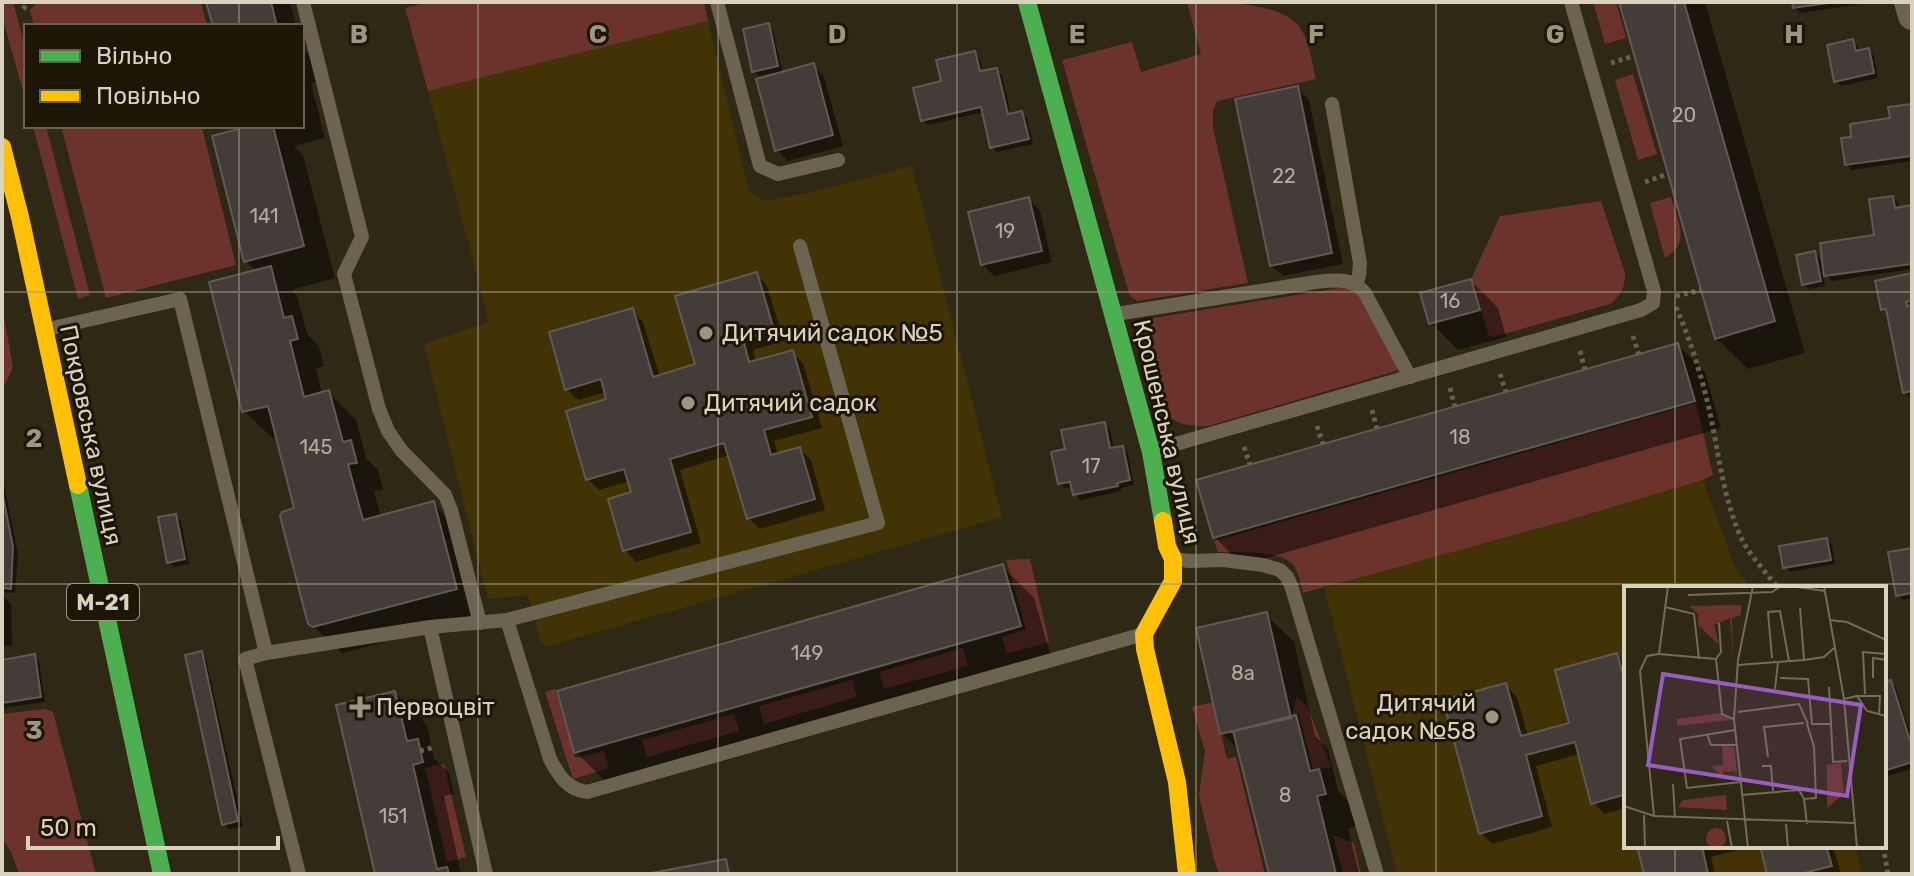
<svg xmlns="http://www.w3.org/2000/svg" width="1914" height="876" font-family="Rubik,sans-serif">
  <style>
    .built { fill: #423206 }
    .green { fill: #6c332c }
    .shadow { fill: #0007; fill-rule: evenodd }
    .building { fill: #443c38; stroke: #625956; stroke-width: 2 }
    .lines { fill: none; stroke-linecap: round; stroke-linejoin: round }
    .path { stroke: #666050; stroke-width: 5; stroke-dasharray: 4 4; stroke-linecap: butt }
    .lane { stroke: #6c6451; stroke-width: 14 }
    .street { stroke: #6c6451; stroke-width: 28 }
    .fast { stroke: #4caf50; stroke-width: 18 }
    .slow { stroke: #ffc107; stroke-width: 18 }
    .grid { fill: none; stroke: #9e9682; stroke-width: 2; stroke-opacity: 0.55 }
    .poi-dot { fill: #9e9682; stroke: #1c1608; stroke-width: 3 }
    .labels { text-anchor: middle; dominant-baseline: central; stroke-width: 6; stroke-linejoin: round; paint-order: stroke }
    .number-label { font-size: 20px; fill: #b4ac9c }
    .shield { fill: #1c1608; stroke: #a19987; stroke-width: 2 }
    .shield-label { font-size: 22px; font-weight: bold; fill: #dad1be }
    .poi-label { font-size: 24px; fill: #dad1be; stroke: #1c1608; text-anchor: start }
    .street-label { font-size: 24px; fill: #dad1be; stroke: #1c1608 }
    .inset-road { fill: none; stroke: #736c58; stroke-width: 2 }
    .view { fill: #985ebf; fill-opacity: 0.15; stroke: #985ebf; stroke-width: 4 }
    .inset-edge { fill: none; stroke: #dad1be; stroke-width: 4 }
    .grid-label { font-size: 26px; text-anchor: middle; font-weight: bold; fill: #9e9682; stroke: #1c1608; stroke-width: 6; stroke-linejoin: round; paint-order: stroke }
  </style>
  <rect width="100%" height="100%" fill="#2f2814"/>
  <path class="built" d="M708,21L749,192L765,201L807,193L912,166L1002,517L548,646L541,643L528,595L488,599L424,344L489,322L428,91Z
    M1703,480L1736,569L1751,588H1626V846H1855L1862,874H1397L1324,587L1373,572L1569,520Z"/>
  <path class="green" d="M2,2H13L26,50V102L2,16Z
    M37,2H201L207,26H34L30,10Z
    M430,2H704L708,21L428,91L405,8Z
    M1187,2C1217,2 1276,1 1298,25C1309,38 1312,63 1316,79L1217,101L1213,111V128L1248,283L1138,301L1132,298L1129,294L1062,60L1132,42L1141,72L1201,54Z
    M1593,2H1616L1626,38L1605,44Z
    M1633,74L1657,154L1638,160L1615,80Z
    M33,126H46L90,295L78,299Z
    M61,126H209L202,128L236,265L106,298Z
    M1671,197C1677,220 1692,243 1665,258L1650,203Z
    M1601,201L1625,273C1625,288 1621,295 1610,304L1493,337L1489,336L1471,279L1500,216Z
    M1339,288L1350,289L1359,295L1399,370L1208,426C1187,427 1171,423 1159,405L1136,329L1141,320Z
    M2,306L13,367L5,385L2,371Z
    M1696,403L1713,475L1703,480L1569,520L1303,593C1300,583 1299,569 1290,562C1276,550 1236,553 1218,552L1214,541Z
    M1030,559L1049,642L1007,654L1002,637L1026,629L1006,560Z
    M963,648L968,666L884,689L879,672Z
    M852,680L857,697L764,724L759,706Z
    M555,689L575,758L604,751L609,768L573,779L545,692Z
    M1297,697L1308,708L1331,767L1313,769L1298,712L1291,718Z
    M1213,702L1227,759L1236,757L1265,874H1219L1214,860L1199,795L1205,751L1192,707Z
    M44,709L53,712L96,874H19L11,852L2,838V714Z
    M734,714L739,731L647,757L642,740Z
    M444,764L466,857L447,862L425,768Z
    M1333,835L1354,843L1361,874H1343Z"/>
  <path class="shadow" d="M209,2H290L296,26H215Z
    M1621,2H1705L1805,353L1748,369L1716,338Z
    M1794,2H1868V3L1800,13L1795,8Z
    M768,26L773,31L783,74L813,66L824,77L843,146L788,161L777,150L772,73L759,76L754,70Z
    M1853,41L1858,46L1859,52L1869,50L1874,56L1878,78L1841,86L1836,81Z
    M302,48L315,61L320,81L311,83L325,138L294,146L303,155L335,278L291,290L297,296L307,334L319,346L324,366L316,368L322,394L329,393L356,420L366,458L378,470L383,490L374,491L381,517L433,504L461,531L483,616L342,653L310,623L297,510L278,437L272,438L244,411L257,272L246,261L245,129L241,126H302ZM278,405L260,410V406Z
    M975,54L980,59L983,73L997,70L1002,75L1011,116L1022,113L1027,118L1033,144L997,152L992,147L984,112L928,125L922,120L943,82Z
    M1297,88L1309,100L1343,264L1283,276L1271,265Z
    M1912,106V161L1852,170L1847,165L1854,139L1892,120Z
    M1893,198L1898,203L1899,209L1912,207V269L1832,281L1824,273L1876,236Z
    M1029,200L1040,211L1052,262L994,276L982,264Z
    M1814,253L1820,259L1825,286L1809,289L1804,284Z
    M756,274L767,286L784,341L753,350L756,362L792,352L803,363L822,428L774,441L778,455L800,449L811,460L825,510L760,529L748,518L730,455L680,470L701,543L636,562L625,550L633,494L630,481L599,490L588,479L609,401L606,392L578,400L567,389L632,310L643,322L660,377L698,366Z
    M1912,275V396L1910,397L1904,392L1888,314L1882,309Z
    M1471,281L1498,308L1506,337L1458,350L1431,323Z
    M1678,345L1705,372L1721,428L1242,565L1215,537Z
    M1104,424L1110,429L1114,450L1122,448L1128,453L1134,485L1121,488L1122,491L1080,500L1075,494L1073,487L1065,488L1060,483L1068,451Z
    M2,475L18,554L15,593L2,592Z
    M175,516L181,521L189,564L174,567L169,562Z
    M1827,540L1832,545L1835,564L1790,572L1785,567Z
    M1912,550V598L1903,600L1898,595Z
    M1002,566L1034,598L1051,657L608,784L576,752Z
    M2,595L11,604L12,646H2Z
    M1266,615L1294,642L1315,736L1328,749L1338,791L1351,804L1357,826L1348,828L1359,874H1271L1240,751L1222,733Z
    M201,653L206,659L243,826L229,829L224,824Z
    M1616,655L1626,665V808L1604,814L1593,802L1580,754L1536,766L1552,827L1492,844L1481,833L1506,685L1517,697L1528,736L1572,724Z
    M34,656L39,661L45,702L2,708V662Z
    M1891,682L1896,688L1912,740V769L1888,776L1884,772V684Z
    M395,693L427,725L434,758L449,773L454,794L444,796L461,874H377Z
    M1639,846H1753L1711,857L1715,874H1646Z
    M1762,846H1833L1841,874H1769Z"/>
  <path class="building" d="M206,2H271L277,26H213Z
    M1619,2H1684L1775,321L1715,339Z
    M1792,2H1836L1793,8Z
    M769,23L778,66L752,72L743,29Z
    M1853,39L1856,51L1869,48L1874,73L1834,82L1827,45Z
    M975,51L980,71L997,68L1008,114L1022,111L1029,139L990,148L981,107L921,121L913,88L941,81L936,60Z
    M814,63L833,135L775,151L756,79Z
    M1298,86L1332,253L1270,266L1235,99Z
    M1912,104V156L1845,165L1841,138L1851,137L1850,124L1890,118L1888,107Z
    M250,126H273L304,246L244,262L212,136Z
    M1893,196L1895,208L1912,205V264L1824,276L1820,243L1874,235L1869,199Z
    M1029,197L1042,251L981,265L968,212Z
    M1815,251L1821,281L1802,285L1796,255Z
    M271,266L284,318L292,316L298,339L290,341L304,397L329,390L343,442L351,440L357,463L348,464L363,520L434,501L457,589L313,627L308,624L280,516L282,512L294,508L268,406L242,412L209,282Z
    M757,272L774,330L743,339L749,362L793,350L812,417L764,430L771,455L800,447L815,499L747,519L724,443L670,459L691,532L623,551L608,499L631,492L624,469L586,480L566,411L606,399L601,379L565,390L549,332L633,308L653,377L695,364L675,296Z
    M1912,273V301L1906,302L1907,306L1912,305V391L1903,393L1886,309L1881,310L1875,281Z
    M1471,279L1480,310L1429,324L1420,293Z
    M1678,343L1695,401L1213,538L1196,480Z
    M1105,422L1110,448L1123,446L1130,480L1117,483L1118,486L1073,495L1070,482L1058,484L1051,452L1065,449L1061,430Z
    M2,491L13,547L11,589L2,588Z
    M176,514L185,559L167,563L158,517Z
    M1827,538L1831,560L1783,568L1779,546Z
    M1912,548V593L1896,596L1888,552Z
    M1003,564L1021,626L574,753L557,691Z
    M1267,612L1291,718L1220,734L1196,628Z
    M202,651L238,821L222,825L185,655Z
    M1617,653L1626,686V806L1623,795L1591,804L1575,742L1526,755L1542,816L1479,834L1443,700L1506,683L1521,736L1569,723L1555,670Z
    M35,654L41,697L2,703V660Z
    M1891,680L1912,747V762L1884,771V682Z
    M395,691L407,741L418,739L423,762L413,765L437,869L447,867L449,874H375L336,705Z
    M1296,715L1310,771L1319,769L1326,794L1317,796L1336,874H1269L1233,731Z
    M1637,846H1702L1708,874H1644Z
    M1760,846H1826L1832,866L1800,874H1767Z
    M726,859L729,874H646Z"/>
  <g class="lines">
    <path class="path" d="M23,9L29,2
      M1611,63L1634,56
      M1645,182L1668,174
      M1676,296L1701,290
      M1676,307C1689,337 1699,368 1707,400C1718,445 1721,490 1739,533C1747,553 1765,571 1778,588
      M1633,336L1639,355
      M1580,351L1585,370
      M1500,374L1506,392
      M1450,388L1455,407
      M1372,410L1377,429
      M1317,426L1323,444
      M1244,447L1250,465
      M420,751L435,747
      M1883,846L1888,874"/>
    <path class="lane" d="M303,2L362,237L344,274L379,409L388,431L401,450L445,495L451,510L480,623
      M717,2L760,166L778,174L838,160
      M1332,104L1360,263L1359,276L1356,284
      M1116,314L1316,282C1336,280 1351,277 1365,293L1410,377
      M48,329L180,299L266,653
      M1155,450L1641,310L1653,303L1654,291L1571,2
      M1174,559L1189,561L1223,560L1263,565L1280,570L1287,577L1291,585L1377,874
      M507,620L878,523L800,246
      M430,627L507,620L550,759C559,776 567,789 587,792L1140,635
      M299,874L245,659L266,653L430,627L486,874"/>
    <path class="street" d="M1908,2L1912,16"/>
    <path class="fast" d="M1027,2L1151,452L1163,521
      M78,485L162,874"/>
    <path class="slow" d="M2,147L20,217L78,485
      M1163,521L1167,546L1173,559V581L1144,634L1145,649L1177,782L1187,874"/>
  </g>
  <path class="grid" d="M239,2V26M478,2V874M718,2V874M957,2V874M1196,2V874M1436,2V874M1675,2V588M239,126V874M2,292H1912M2,584H1912M1675,846V874"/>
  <g class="poi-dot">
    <circle cx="706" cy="333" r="8"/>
    <circle cx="688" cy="403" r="8"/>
    <path d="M356 695h8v8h8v8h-8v8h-8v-8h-8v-8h8z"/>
    <circle cx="1492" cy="717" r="8"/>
  </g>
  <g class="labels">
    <g class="number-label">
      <text x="1684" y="115">20</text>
      <text x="1284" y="176">22</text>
      <text x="264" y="216">141</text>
      <text x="1005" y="231">19</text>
      <text x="1450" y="301">16</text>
      <text x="1460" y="437">18</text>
      <text x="316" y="447">145</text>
      <text x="1091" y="466">17</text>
      <text x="807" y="653">149</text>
      <text x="1243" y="673">8а</text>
      <text x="1285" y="795">8</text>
      <text x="393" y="816">151</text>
    </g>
    <rect class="shield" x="67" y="584" width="72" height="36" rx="6"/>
    <g class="shield-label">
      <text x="103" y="602">М-21</text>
    </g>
    <g class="poi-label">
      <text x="722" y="333">Дитячий садок №5</text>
      <text x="704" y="403">Дитячий садок</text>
      <text x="1476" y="703" text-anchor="end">Дитячий<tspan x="1476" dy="28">садок №58</tspan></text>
      <text x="376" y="707">Первоцвіт</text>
    </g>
    <g class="street-label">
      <text transform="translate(1167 432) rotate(77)">Крошенська вулиця</text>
      <text transform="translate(91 435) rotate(78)">Покровська вулиця</text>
    </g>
  </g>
  <g transform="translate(1624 586)">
    <rect width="262" height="262" fill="#2f2814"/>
    <path d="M117,19V29L108,32L109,71L106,32L90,39L95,59L74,39V28L65,20ZM97,127L106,134L53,140V133ZM98,160L110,161L113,186L99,185L100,192L87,180L99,179ZM217,177L220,208L203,222V179ZM102,209L103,224L54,221L59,214ZM82 252a10 10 0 1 1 20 0a10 10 0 1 1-20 0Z" fill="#6c332c"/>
    <path class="inset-road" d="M166,0L201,5M200,0L220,113L233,262M64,9L148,6L157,0M41,21L70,28L75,73M176,22L180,74L200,71L210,62M206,34L223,36L262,54M35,68L92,73L98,128L109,133M148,72L144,26L156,25L165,75M92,73L97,66L95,37M114,79L179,74M156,92L184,93L188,138H206M249,92V72L262,74M205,101L209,176L223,175M151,103L154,76M241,108L239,66L262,68M233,110H256L255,129M220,113L233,110L243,125L262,130M114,126L175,118L184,138M111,144L56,153L63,202L117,196M83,148L87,159H112M144,171L140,141L180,137M138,180H147L149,205M49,198L51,232M118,209L175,204L180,213L192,212L190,161L183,138M180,213L183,238M0,220L30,230L230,237M20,229L21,262M30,230L16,85L23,70L35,68L44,0M103,235L108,262M162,238L164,262M124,262L110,133L114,74L129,0"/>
    <path class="view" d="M39,88L237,119L223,210L24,179Z"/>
    <rect width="262" height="262" class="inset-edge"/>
  </g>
  <g class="grid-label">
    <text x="359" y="43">B</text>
    <text x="598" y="43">C</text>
    <text x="837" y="43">D</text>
    <text x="1077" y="43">E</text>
    <text x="1316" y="43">F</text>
    <text x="1555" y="43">G</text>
    <text x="1794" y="43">H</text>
    <text x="34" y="447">2</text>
    <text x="34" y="739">3</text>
  </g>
  <rect width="1914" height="876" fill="none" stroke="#dad1be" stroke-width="8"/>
  <rect x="24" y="24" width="280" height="104" fill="#1c1608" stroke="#686151" stroke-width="2"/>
  <rect x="40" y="50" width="40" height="12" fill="#4caf50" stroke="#686151" stroke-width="2"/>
  <text x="96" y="64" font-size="24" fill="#dad1be">Вільно</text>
  <rect x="40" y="90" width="40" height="12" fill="#ffc107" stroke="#686151" stroke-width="2"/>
  <text x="96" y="104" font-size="24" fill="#dad1be">Повільно</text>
  <path d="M28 836v12h250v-12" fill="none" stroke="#dad1be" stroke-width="4"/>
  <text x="40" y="836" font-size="24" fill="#dad1be" stroke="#1c1608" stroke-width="6" paint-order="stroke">50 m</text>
</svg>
